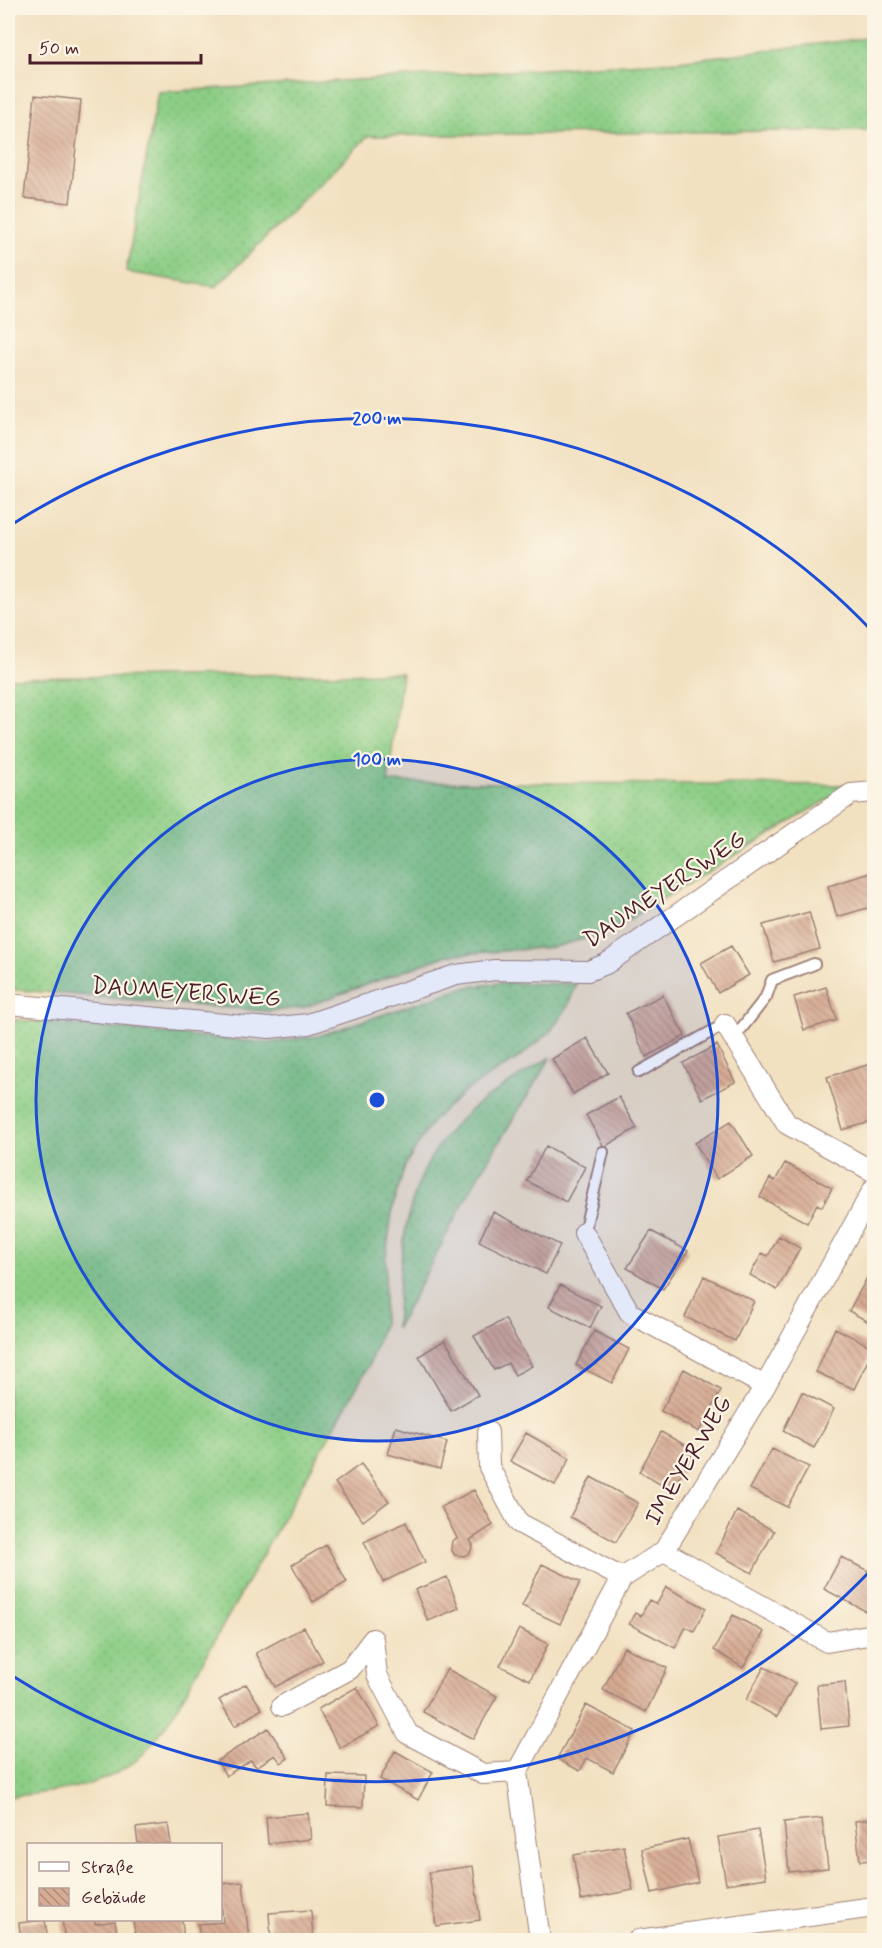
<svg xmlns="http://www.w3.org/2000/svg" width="882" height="1948" font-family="Mynerve,sans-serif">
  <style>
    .grass { fill: url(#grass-dots); stroke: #6b7658; stroke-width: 1.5 }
    .building { fill: url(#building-back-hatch) }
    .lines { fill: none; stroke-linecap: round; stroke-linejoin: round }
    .lane-casing { stroke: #9e8076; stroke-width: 14 }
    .street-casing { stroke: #9e8076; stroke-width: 22 }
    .lane { stroke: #fff; stroke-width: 10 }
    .street { stroke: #fff; stroke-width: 20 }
    .ring { fill: none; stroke: #1d4ed8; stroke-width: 3 }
    .labels { text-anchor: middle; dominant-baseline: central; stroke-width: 4.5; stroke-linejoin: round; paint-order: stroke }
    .street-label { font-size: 24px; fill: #4a1f2b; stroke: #fcf5e5 }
    .centre { fill: #1d4ed8; stroke: #fcf5e5; stroke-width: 3 }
    .ring-label { font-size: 18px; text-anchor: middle; font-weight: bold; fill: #1d4ed8; stroke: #fcf5e5; stroke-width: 4.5; stroke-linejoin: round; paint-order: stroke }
  </style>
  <defs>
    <pattern id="grass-dots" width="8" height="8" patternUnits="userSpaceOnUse" patternTransform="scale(1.5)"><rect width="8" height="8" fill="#8cce86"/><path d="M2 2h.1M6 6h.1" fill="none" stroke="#7ab074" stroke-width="1.8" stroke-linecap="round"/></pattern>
    <pattern id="building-back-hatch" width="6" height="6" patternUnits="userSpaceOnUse" patternTransform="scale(1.5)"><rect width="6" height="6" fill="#d7ac94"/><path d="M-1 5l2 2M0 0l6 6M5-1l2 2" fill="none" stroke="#b08b79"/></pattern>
  </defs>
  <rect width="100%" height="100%" fill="#fcf5e5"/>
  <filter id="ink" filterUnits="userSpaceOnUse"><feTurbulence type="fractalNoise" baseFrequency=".0167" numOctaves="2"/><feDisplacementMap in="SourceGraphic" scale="12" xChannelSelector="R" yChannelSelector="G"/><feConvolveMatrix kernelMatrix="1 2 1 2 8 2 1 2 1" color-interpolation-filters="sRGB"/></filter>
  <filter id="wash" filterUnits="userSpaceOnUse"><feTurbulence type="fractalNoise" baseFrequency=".008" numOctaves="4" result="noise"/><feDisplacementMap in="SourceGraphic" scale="24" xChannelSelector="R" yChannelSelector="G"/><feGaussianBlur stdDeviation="1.35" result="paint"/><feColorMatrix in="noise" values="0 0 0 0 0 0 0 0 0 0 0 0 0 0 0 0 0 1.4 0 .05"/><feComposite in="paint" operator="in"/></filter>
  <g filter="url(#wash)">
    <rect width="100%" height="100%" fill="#f2e1c1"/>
    <path class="grass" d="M874,37V130L368,136L216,287L126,272L158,92L678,61Z
      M402,673L388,782L852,785L606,933L554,947L448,955L302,1008L266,1011L8,989V678Z
      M499,983L576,984L568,1006L550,1032L520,1057L467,1090L433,1120L405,1166L393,1205L386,1256L383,1324L369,1365L170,1720C162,1730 154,1742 145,1752C110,1789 55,1791 8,1797V1019L268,1043L318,1036L463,988Z
      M551,1057L477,1178L396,1329C401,1244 404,1161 478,1104C501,1087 527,1072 551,1057Z"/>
    <g id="blocks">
      <path class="building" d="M35,95L81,100L70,203L24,198Z
        M874,872V906L837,917L828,886Z
        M809,912L820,949L774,962L763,925Z
        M731,946L749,975L718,993L701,963Z
        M826,987L837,1020L804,1030L794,997Z
        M663,995L685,1036L646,1057L626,1013Z
        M587,1038L608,1073L573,1094L552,1059Z
        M717,1045L735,1082L702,1099L683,1063Z
        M874,1063V1121L843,1130L827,1077Z
        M619,1097L637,1128L604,1147L586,1115Z
        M731,1121L753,1156L717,1179L695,1143Z
        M546,1146L585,1167L566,1202L527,1181Z
        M785,1163L832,1188L822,1207L817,1204L807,1223L760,1197L770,1178L775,1181Z
        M493,1212L560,1245L546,1274L479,1241Z
        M651,1231L688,1251L663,1289L627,1268Z
        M779,1236L800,1248L777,1290L750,1275L762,1253L768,1256Z
        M874,1265V1325L849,1311Z
        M704,1276L754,1301L735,1341L685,1317Z
        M560,1285L601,1306L590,1328L549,1307Z
        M505,1319L532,1366L515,1375L508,1363L494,1370L474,1336Z
        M835,1328L874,1348L854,1389L816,1372Z
        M594,1331L629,1349L612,1383L576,1365Z
        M445,1340L478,1395L451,1411L419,1356Z
        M684,1369L721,1390L699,1432L661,1411Z
        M802,1392L834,1409L814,1448L783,1431Z
        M396,1427L447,1442L440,1469L388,1454Z
        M661,1432L694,1450L672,1491L639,1472Z
        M526,1433L570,1458L555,1485L510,1461Z
        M772,1449L809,1467L787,1507L750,1489Z
        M361,1464L389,1501L363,1521L335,1483Z
        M591,1477L638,1503L616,1542L570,1517Z
        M474,1490L493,1525L470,1540L473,1545L470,1553L464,1556L455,1555L451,1549L452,1541L457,1538L441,1507Z
        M737,1511L774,1531L752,1573L716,1553Z
        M406,1522L425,1562L383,1582L364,1542Z
        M326,1545L347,1582L313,1602L292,1565Z
        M841,1557L874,1574V1603L869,1613L824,1589Z
        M542,1564L580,1582L560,1624L522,1606Z
        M447,1577L459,1608L428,1621L415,1590Z
        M666,1587L706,1608L694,1631L686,1627L675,1648L629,1624L635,1613L641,1616L649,1600L657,1604Z
        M733,1615L764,1632L743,1668L714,1650Z
        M304,1627L323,1661L275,1687L256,1653Z
        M519,1629L548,1644L530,1680L500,1666Z
        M624,1647L667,1668L646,1712L603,1690Z
        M874,1655V1682H873L870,1656Z
        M764,1667L795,1683L777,1717L746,1700Z
        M447,1669L497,1696L473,1739L423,1712Z
        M845,1682L849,1726L821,1729L817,1685Z
        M246,1684L262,1709L235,1726L219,1700Z
        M357,1687L379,1726L340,1748L318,1709Z
        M586,1705L635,1731L613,1772L587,1758L580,1771L557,1759Z
        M268,1728L288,1758L281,1763L275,1755L256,1767L251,1760L226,1776L217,1761Z
        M395,1751L433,1772L418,1800L380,1779Z
        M328,1775L364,1776L363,1807L327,1806Z
        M308,1813L311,1839L268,1844L266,1817Z
        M822,1818L828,1868L789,1872L784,1822Z
        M874,1819V1860L860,1861L855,1821Z
        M168,1824L171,1844H138L136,1828Z
        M758,1830L766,1878L726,1884L718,1837Z
        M688,1839L698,1882L652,1893L642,1849Z
        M624,1846L633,1890L581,1900L573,1855Z
        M473,1866L480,1920L436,1926L429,1872Z
        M243,1882L249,1940H200L198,1924L223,1922L220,1884Z
        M311,1910L313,1938L271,1940L269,1913Z
        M45,1920L48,1940H21L19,1923Z
        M62,1920H95V1924L115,1921L118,1940H65Z
        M133,1920H182L184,1940H136Z"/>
    </g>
  </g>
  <g filter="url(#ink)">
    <use href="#blocks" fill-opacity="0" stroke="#9e8076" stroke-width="1.5"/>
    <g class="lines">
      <g class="lane-casing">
        <path id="lane" d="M734,1038L766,997L772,980L814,964
          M639,1072L725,1024
          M584,1233L603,1152"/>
      </g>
      <g class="street-casing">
        <path id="street" d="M8,1004L269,1028L308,1024L456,975L495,970L588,971L606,964L851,794L874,792
          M725,1024L787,1124L874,1172
          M584,1233L630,1313L765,1386
          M488,1432L489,1467L519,1523L622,1578
          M664,1551L827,1642L874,1634
          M373,1639L377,1675L408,1734L483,1774L517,1772
          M282,1706L350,1669L373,1639
          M540,1940L517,1772L622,1578L664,1551L765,1386L874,1188
          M638,1940L874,1907"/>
      </g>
      <use href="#lane" class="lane"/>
      <use href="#street" class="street"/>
    </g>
  </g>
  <circle cx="377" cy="1100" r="341" fill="#1d4ed8" fill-opacity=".12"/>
  <g class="ring">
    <circle cx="377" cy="1100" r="341"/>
    <path d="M872 1569A682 682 0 0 1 11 1675M11 525A682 682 0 0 1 872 631"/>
  </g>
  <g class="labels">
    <g class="street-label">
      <text transform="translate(665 890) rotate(-34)">DAUMEYERSWEG</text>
      <text transform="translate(186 993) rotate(4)">DAUMEYERSWEG</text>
      <text transform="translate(689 1461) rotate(-59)">IMEYERWEG</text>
    </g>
  </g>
  <circle cx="377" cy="1100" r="9" class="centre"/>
  <g class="ring-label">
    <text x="377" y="424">200 m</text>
    <text x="377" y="765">100 m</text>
  </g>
  <rect width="882" height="1948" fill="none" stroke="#fcf5e5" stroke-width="30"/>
  <rect x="27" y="1843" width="195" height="78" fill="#fcf5e5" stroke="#b59f9b" stroke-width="1.5"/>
  <rect x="39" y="1862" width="30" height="9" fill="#ffffff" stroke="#b59f9b" stroke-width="1.5"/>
  <text x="81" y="1873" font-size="18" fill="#4a1f2b">Straße</text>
  <rect x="39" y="1888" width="30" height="18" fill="url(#building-back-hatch)" stroke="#b59f9b" stroke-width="1.5"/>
  <text x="81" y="1903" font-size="18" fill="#4a1f2b">Gebäude</text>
  <path d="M30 54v9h171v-9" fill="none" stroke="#4a1f2b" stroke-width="3"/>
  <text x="39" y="54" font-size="18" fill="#4a1f2b" stroke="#fcf5e5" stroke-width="4.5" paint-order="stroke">50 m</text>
</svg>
